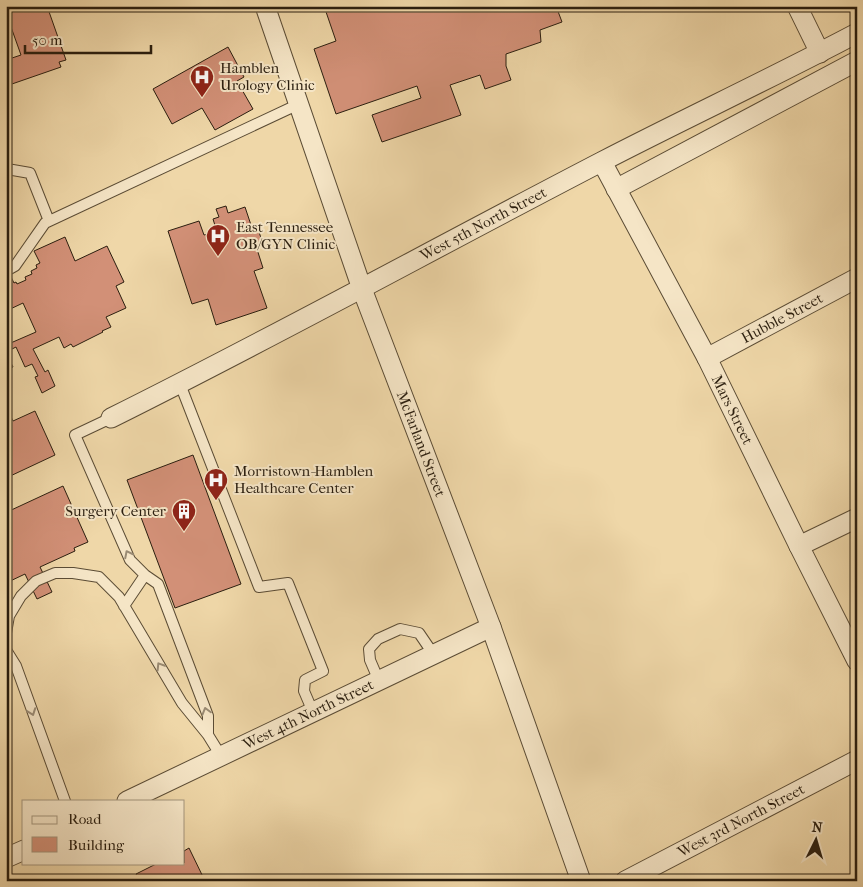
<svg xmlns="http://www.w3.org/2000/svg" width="863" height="887" font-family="'IM FELL French Canon',serif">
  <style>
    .building { fill: #d29077; stroke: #2a1e0f }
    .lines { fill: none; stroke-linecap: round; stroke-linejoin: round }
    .lane-casing { stroke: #5b4c35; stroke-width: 12 }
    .street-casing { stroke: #5b4c35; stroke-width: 21 }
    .lane { stroke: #f5e5c6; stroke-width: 10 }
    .street { stroke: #f5e5c6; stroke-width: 19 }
    .oneway { stroke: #9a8b74 }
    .labels { text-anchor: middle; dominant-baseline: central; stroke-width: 4; stroke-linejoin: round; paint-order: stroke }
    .poi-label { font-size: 15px; fill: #2a1e0f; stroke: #f5e5c6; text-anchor: start }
    .street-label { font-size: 15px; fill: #2a1e0f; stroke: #f5e5c6 }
  </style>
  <rect width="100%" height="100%" fill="#efd7a8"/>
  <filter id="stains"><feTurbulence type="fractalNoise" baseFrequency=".004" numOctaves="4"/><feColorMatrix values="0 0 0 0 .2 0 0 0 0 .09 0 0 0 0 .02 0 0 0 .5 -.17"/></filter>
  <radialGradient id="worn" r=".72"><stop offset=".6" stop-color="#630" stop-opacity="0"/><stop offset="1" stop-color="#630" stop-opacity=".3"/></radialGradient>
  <path class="building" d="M14,6H47L66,60L59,62L61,67L9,85L6,77V60L21,55L6,13V9Z
    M162,6H176L163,10Z
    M324,6H543L544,10L556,6L562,22L540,30L541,42L506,54V66L511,80L485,89L480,75L450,85L461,115L382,142L372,115L421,98L417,86L336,114L314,49L336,41Z
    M228,47L244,77L237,81L253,109L215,130L202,108L172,124L153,89Z
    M226,206L228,213L245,207L252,228L257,226L263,244L256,246L263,268L254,271L267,308L216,325L208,299L192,304L168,231L199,221L204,235L217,232L213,219L219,217L216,209Z
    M65,237L75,261L107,246L124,282L116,286L126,308L106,317L111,327L102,331L103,332L73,347L71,344L64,348L59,337L33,349L45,372L48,370L55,386L42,393L35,377L38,376L32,364L25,367L16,347L6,352V345L36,332L23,303L6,311V267L14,283L16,282L17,284L26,280L25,277L32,274L31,271L37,268L36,265L40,263L34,251Z
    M6,353L13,367L7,370L10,378L6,380Z
    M6,407L13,421L35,411L55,455L6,478Z
    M193,455L241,584L175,608L127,480Z
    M63,486L88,542L74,548L75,551L40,567L52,592L37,599L25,574L6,583V510L7,512Z
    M189,848L205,881H140L136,874L158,863H184V851Z"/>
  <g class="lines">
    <g class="lane-casing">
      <path id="lane" d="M6,168L7,169L30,173L49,221
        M6,271L15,266L45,223L299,104
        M180,384L259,587L288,583L323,671L305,680L304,691L313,712
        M111,418L75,435L130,560L145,575L158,584L208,716V735L221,756
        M124,606L145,575
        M6,633L9,616L21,596L36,581L55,573H73L99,577L119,597L182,703L208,735
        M6,650L16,666L65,801
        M379,681L370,660L369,649L378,639L400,629L419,633L434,655"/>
    </g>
    <g class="street-casing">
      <g id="street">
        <path id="s1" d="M265,6L362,289L491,627L581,881"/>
        <path d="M797,6L820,53"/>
        <path id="s2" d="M602,162L707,358L799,546L857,661"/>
        <path d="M616,189L857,61"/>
        <path id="s3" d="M707,358L857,278"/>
        <path id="s4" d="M111,418C276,336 437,247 601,162C686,118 772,78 857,33"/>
        <path d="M799,546L857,518"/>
        <path id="s5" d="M127,801L491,627"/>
        <path d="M6,858L24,850"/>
        <path id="s6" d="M625,881L857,760"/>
      </g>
    </g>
    <use href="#lane" class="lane"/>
    <use href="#street" class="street"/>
  </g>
  <defs><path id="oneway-chevron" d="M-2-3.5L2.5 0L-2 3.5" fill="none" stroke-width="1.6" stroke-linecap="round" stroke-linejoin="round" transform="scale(1.25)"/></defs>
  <g class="oneway">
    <use href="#oneway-chevron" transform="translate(128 554) rotate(-117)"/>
    <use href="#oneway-chevron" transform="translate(160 666) rotate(-122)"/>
    <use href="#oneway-chevron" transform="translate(206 711) rotate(-106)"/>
    <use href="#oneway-chevron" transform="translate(32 712) rotate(70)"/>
  </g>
  <defs>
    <g id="hospital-pin" transform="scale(1.25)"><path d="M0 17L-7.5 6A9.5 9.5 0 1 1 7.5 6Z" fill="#8f2418" stroke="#f5e5c6"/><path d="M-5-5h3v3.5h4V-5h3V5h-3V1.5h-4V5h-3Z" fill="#fff"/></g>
    <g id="building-pin" transform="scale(1.25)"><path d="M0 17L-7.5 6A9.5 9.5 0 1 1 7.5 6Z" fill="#8f2418" stroke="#f5e5c6"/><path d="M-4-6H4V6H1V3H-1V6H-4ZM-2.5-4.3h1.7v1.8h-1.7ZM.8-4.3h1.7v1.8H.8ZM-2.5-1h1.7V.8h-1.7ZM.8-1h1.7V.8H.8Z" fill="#fff"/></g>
  </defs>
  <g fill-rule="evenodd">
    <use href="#hospital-pin" x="202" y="77"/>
    <use href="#hospital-pin" x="218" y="236"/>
    <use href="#hospital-pin" x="216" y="480"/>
    <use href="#building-pin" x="184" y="511"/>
  </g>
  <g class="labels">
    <g class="poi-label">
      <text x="220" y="68">Hamblen<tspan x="220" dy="17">Urology Clinic</tspan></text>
      <text x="236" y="227">East Tennessee<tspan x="236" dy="17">OB/GYN Clinic</tspan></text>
      <text x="234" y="471">Morristown-Hamblen<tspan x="234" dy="17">Healthcare Center</tspan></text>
      <text x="166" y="511" text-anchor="end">Surgery Center</text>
    </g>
    <g class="street-label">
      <text stroke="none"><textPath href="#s4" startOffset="420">West 5th North Street</textPath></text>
      <text stroke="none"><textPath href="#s3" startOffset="85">Hubble Street</textPath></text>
      <text stroke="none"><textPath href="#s2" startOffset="280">Mars Street</textPath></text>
      <text stroke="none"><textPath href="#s1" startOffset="465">McFarland Street</textPath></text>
      <text stroke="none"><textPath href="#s5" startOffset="201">West 4th North Street</textPath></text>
      <text stroke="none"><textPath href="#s6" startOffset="131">West 3rd North Street</textPath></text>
    </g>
  </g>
  <rect width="863" height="887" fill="none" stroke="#efd7a8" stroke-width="25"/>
  <rect x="8" y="8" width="848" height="872" fill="none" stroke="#2a1e0f" stroke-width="2.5"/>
  <rect x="12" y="12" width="838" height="862" fill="none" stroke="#2a1e0f"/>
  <rect x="22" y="800" width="162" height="65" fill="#f5e5c6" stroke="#a4957d"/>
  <rect x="32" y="816" width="25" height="8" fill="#f5e5c6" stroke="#a4957d"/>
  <text x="68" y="824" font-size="15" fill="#2a1e0f">Road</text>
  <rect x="32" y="837" width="25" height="15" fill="#d29077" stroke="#a4957d"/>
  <text x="68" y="850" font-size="15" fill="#2a1e0f">Building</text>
  <g transform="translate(816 840) rotate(5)" stroke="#f5e5c6" stroke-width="4" paint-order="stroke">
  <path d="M0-4L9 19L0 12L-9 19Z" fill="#2a1e0f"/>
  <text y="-8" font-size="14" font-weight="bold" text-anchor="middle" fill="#2a1e0f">N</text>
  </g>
  <path d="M25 45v8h126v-8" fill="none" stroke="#2a1e0f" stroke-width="2.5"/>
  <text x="32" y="45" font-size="15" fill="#2a1e0f" stroke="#f5e5c6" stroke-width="4" paint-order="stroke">50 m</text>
  <rect width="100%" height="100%" filter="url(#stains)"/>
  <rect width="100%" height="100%" fill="url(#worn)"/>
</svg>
